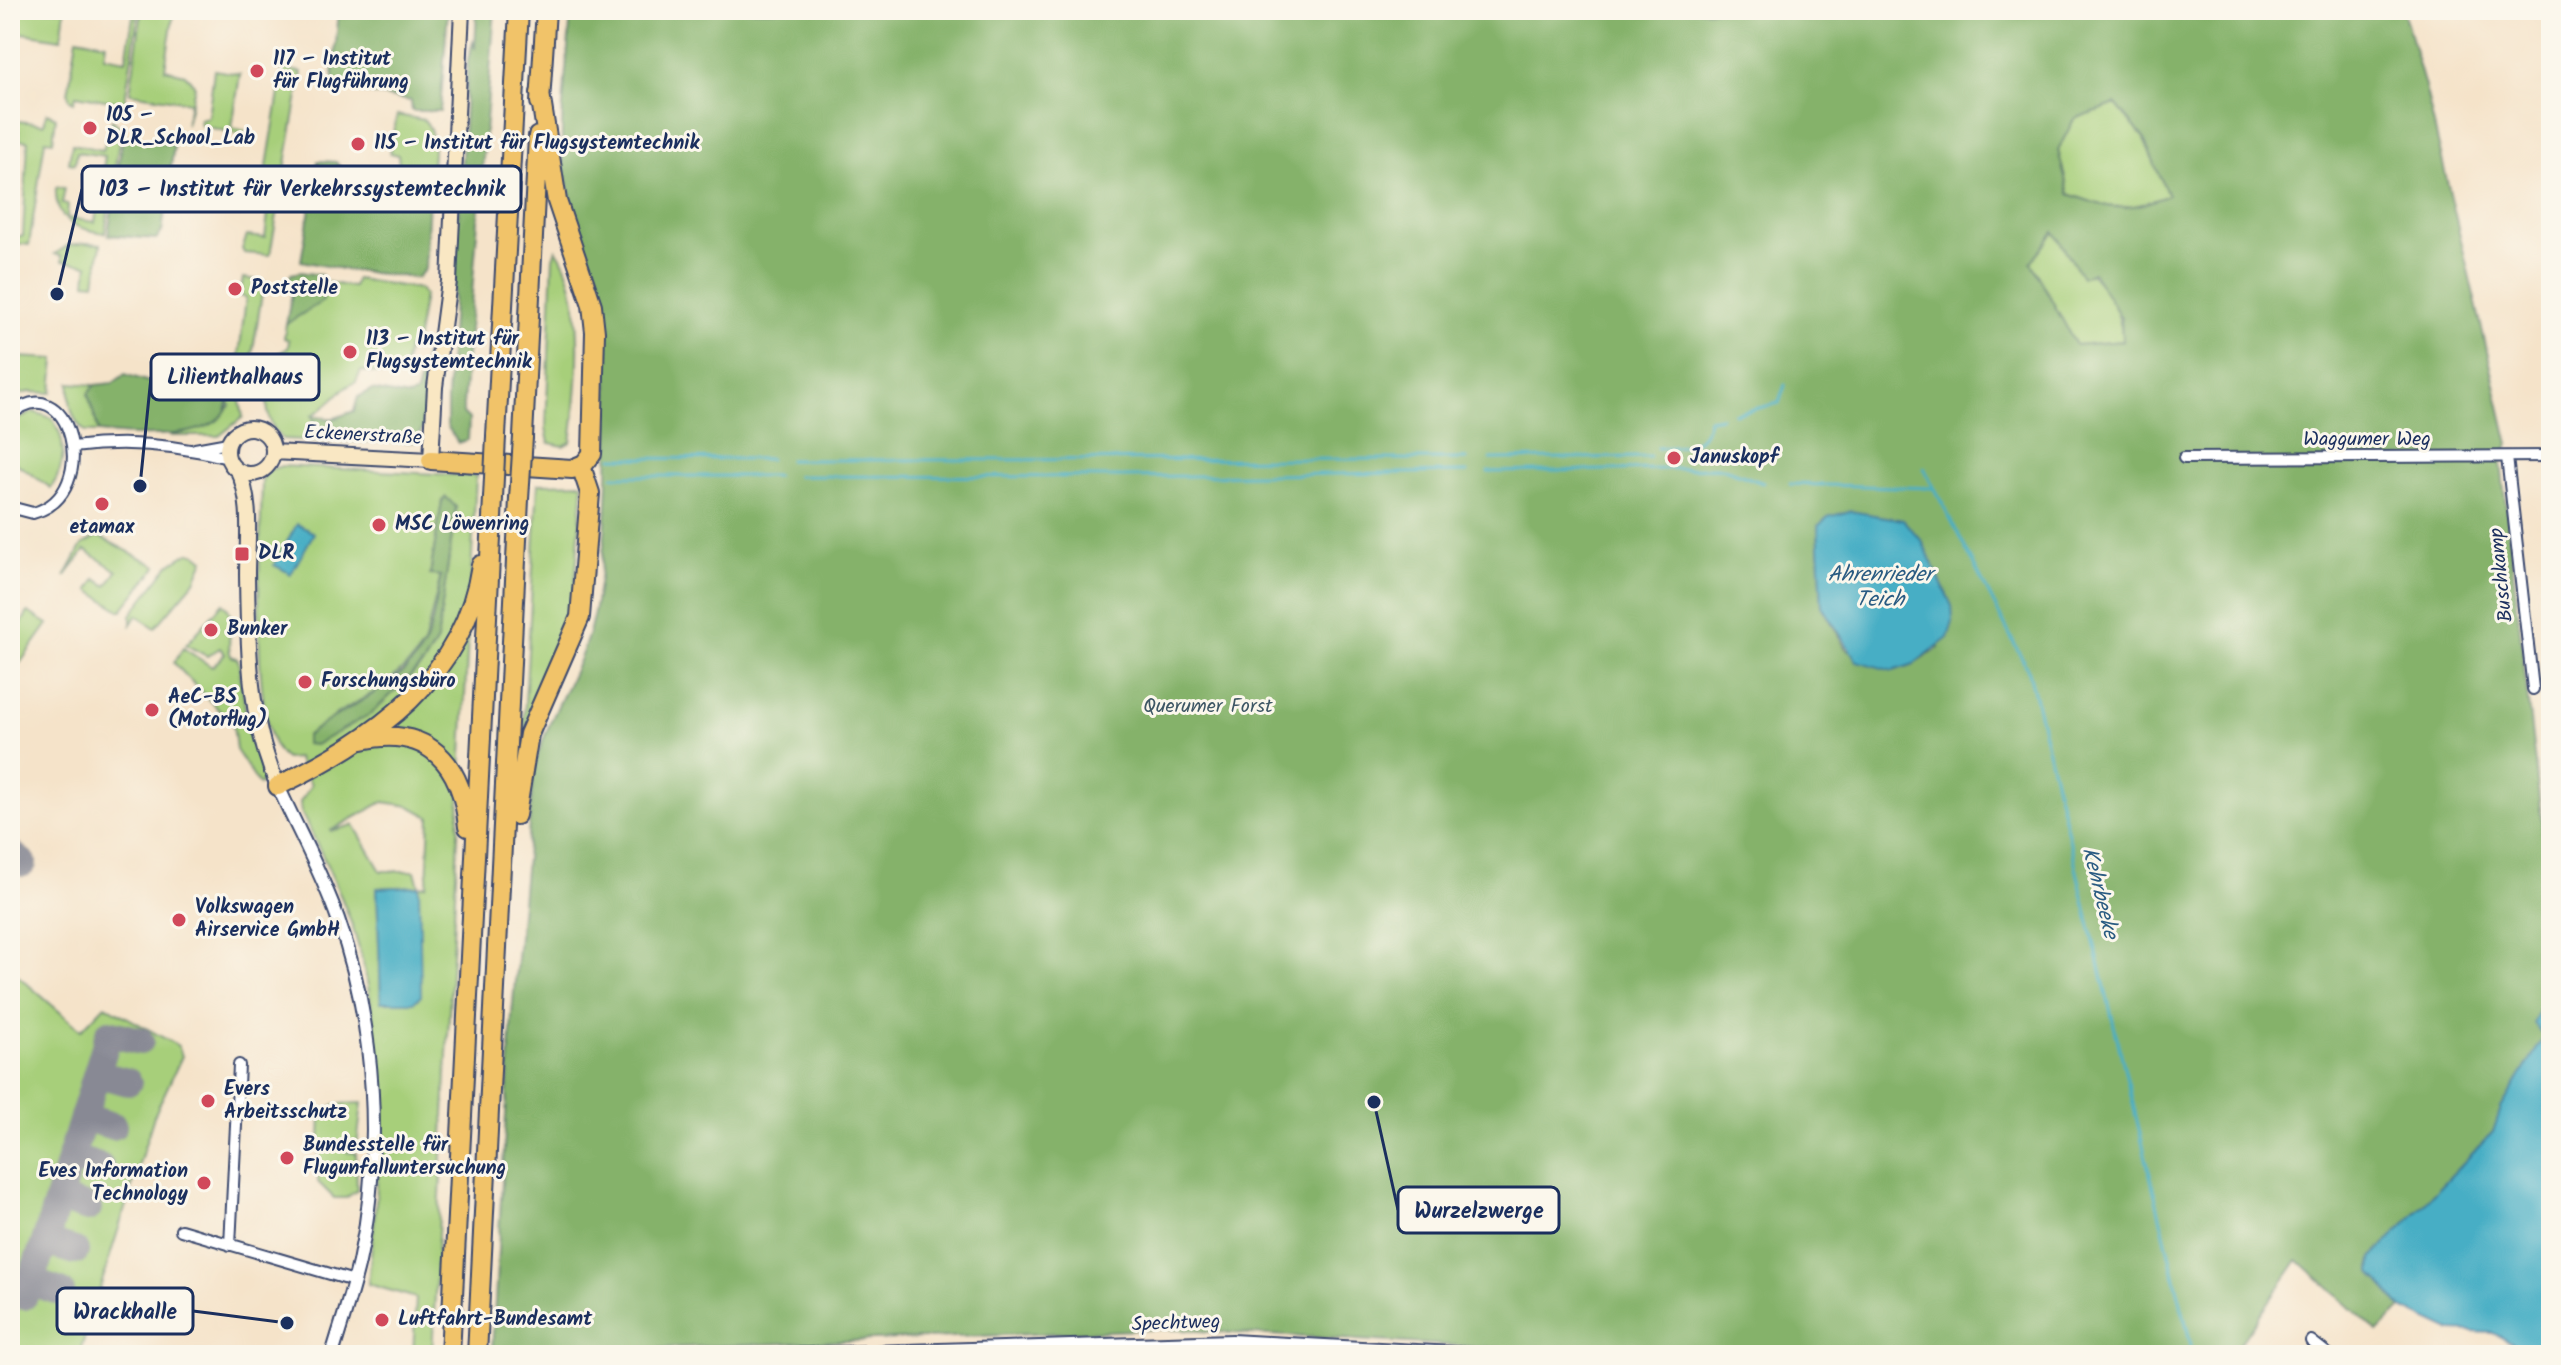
<svg xmlns="http://www.w3.org/2000/svg" width="2561" height="1365" font-family="Kalam,sans-serif">
  <style>
    .green { fill: #a7cf7a; stroke: #617f6c; stroke-width: 2; fill-rule: evenodd }
    .forest { fill: #85b26a; stroke: #507064; stroke-width: 2; fill-rule: evenodd }
    .water { fill: #46aec5; stroke: #306e92; stroke-width: 2 }
    .lines { fill: none; stroke-linecap: round; stroke-linejoin: round }
    .stream { stroke: #46aec5; stroke-width: 3 }
    .taxiway { stroke: #888994; stroke-width: 28 }
    .minor-casing { stroke: #3c4a6e; stroke-width: 14 }
    .tertiary-casing { stroke: #3c4a6e; stroke-width: 16 }
    .secondary-casing { stroke: #3c4a6e; stroke-width: 18 }
    .motorway-casing { stroke: #3c4a6e; stroke-width: 22 }
    .minor { stroke: #fff; stroke-width: 10 }
    .tertiary { stroke: #fff; stroke-width: 12 }
    .secondary { stroke: #f9e7c3; stroke-width: 14 }
    .motorway { stroke: #f1c369; stroke-width: 18 }
    .motorway-bridge-casing { stroke: #3c4a6e; stroke-width: 22; stroke-linecap: butt }
    .motorway-bridge { stroke: #f1c369; stroke-width: 18 }
    .poi-dot { fill: #d1495b; stroke: #fbf7ec; stroke-width: 3 }
    .labels { text-anchor: middle; dominant-baseline: central; stroke-width: 6; stroke-linejoin: round; paint-order: stroke }
    .poi-label { font-size: 20px; font-weight: bold; fill: #1b2f5e; stroke: #fbf7ec; text-anchor: start }
    .street-label { font-size: 20px; fill: #1b2f5e; stroke: #fbf7ec }
    .park-label { font-size: 20px; fill: #3e5765; stroke: #fbf7ec }
    .water-label { font-size: 22px; font-style: italic; fill: #2a5b82; stroke: #fbf7ec }
    .leader { fill: none; stroke: #1b2f5e; stroke-width: 3 }
    .callout-dot { fill: #1b2f5e; stroke: #fbf7ec; stroke-width: 3 }
    .callout { fill: #fbf7ec; stroke: #1b2f5e; stroke-width: 3 }
    .callout-label { font-size: 22px; text-anchor: middle; font-weight: bold; fill: #1b2f5e }
  </style>
  <rect width="100%" height="100%" fill="#fbf7ec"/>
  <filter id="ink" filterUnits="userSpaceOnUse"><feTurbulence type="fractalNoise" baseFrequency=".0125" numOctaves="2"/><feDisplacementMap in="SourceGraphic" scale="16" xChannelSelector="R" yChannelSelector="G"/><feConvolveMatrix kernelMatrix="1 2 1 2 8 2 1 2 1" color-interpolation-filters="sRGB"/></filter>
  <filter id="wash" filterUnits="userSpaceOnUse"><feTurbulence type="fractalNoise" baseFrequency=".006" numOctaves="4" result="noise"/><feDisplacementMap in="SourceGraphic" scale="32" xChannelSelector="R" yChannelSelector="G"/><feGaussianBlur stdDeviation="1.8" result="paint"/><feColorMatrix in="noise" values="0 0 0 0 0 0 0 0 0 0 0 0 0 0 0 0 0 1.4 0 .05"/><feComposite in="paint" operator="in"/></filter>
  <g filter="url(#wash)">
    <rect width="100%" height="100%" fill="#f5e3c9"/>
    <path class="green" d="M10,10H65L61,39L10,31Z
      M134,10H139L123,113L117,109V102L76,95L74,102L70,100L68,94L77,38L106,43L104,56L126,60Z
      M142,10H174L165,69L185,74L195,86L186,125L190,102L130,93Z
      M283,69L302,72L270,255L244,253L242,249L247,236L265,238L273,173L266,172Z
      M214,70L240,74L232,128L246,131L245,136L200,125V119L208,117Z
      M2116,104L2143,137L2168,195C2125,213 2113,210 2069,194L2058,150L2074,119Z
      M47,113L56,117L53,141L45,140L29,245L13,243V236H23L28,141L19,140V131H10V120L44,124Z
      M397,115L424,120C437,132 435,174 424,186L401,183L398,155L390,153Z
      M112,120L121,128L105,233C75,229 54,221 56,187L65,188L62,204L68,205L67,218L95,222L105,156L77,152L75,164L69,163L72,144L103,150Z
      M2054,232C2082,273 2118,284 2123,341L2076,345L2031,262Z
      M86,243L101,244L95,283L86,282L88,265L62,261V256L55,254L69,245Z
      M556,249C588,294 578,389 571,442L563,446L549,443L546,428L553,258Z
      M243,278L264,281L248,381L240,401L243,417L219,436H170L213,423L230,406L228,388L238,363L246,298L240,296Z
      M356,279L420,289L424,295L416,342L408,348L403,373L397,377L361,371L356,382C337,389 330,407 312,415L322,441L283,439C259,419 268,385 272,357L288,348L289,340L284,338L286,324L322,301L325,282L353,287Z
      M10,325L16,327L17,357L55,359L52,393L29,392L10,397Z
      M70,383L95,385L88,394L99,432H86C70,420 69,401 70,383Z
      M34,412L52,418C67,440 66,466 51,488L10,459V430L20,418Z
      M282,466L476,476L432,1355H413L416,1298L368,1284C381,1165 391,1045 353,928C339,888 320,850 301,812L300,802L311,785L297,758L286,759C246,738 262,529 262,480L268,470ZM442,501L456,507L437,641L424,663L372,713L315,745L336,714L378,690L411,662L424,645L441,575H430ZM383,802L410,806L430,817L427,885L419,886L415,871H381L354,825L330,831ZM419,886L414,1002H381L377,888Z
      M583,483L575,584L568,622L523,736L538,484Z
      M98,536L157,566L121,611L89,590L96,579L107,586L117,571L85,550L65,577L82,545Z
      M188,553H195L204,560L195,581L155,628L137,615L131,624V615L169,565Z
      M223,603C239,616 224,638 231,656L238,659L248,727L264,781L259,785L236,750L233,725L174,663L183,648L212,667L225,654L220,648L207,656L186,645Z
      M28,612L48,624L21,662L10,668V643Z
      M10,969L81,1030L105,1005L178,1046L182,1056L154,1116L79,1355H10Z
      M362,1103L357,1146L347,1145V1152L356,1153L357,1190L346,1198H334L318,1182L321,1116L336,1104Z"/>
    <path class="forest" d="M339,10H448L440,111H412L411,101L332,87Z
      M477,10H495L463,405V413L469,419L468,440L458,443L447,426V399L468,59L473,42L475,49Z
      M571,10H2403L2425,87L2509,444L2501,463L2551,905V984C2537,1001 2550,1019 2544,1038C2534,1072 2505,1098 2493,1132L2372,1258L2371,1273L2402,1308L2378,1332L2298,1260L2232,1355H1618L1164,1329L532,1353L492,1351L512,1014L534,769C546,719 577,677 590,629C612,544 610,426 606,338C603,279 574,226 564,168C557,130 569,52 571,10ZM2116,104L2143,137L2168,195C2125,213 2113,210 2069,194L2058,150L2074,119ZM2054,232L2082,277L2093,272L2121,318L2122,341L2076,345L2031,262ZM1818,527L1939,648L1914,664L1893,671L1846,649L1822,605Z
      M123,136L174,145L162,232L156,239L108,235Z
      M318,161L336,162L354,185L425,196L429,200L425,269L417,278L346,270L301,261Z
      M300,272L321,275L325,282L323,301L286,324L293,288L285,291L291,274Z
      M425,355L430,356C427,381 431,423 415,442L322,441L312,415L332,419L354,411L358,397L372,390L409,397L416,393Z
      M125,374L164,387L228,393C236,445 132,436 99,432L88,394L95,385L113,383Z
      M446,497L456,507L437,641L424,663L372,713L315,745L306,744V736C340,708 405,686 425,644C434,624 436,598 441,576L430,575L442,501Z"/>
    <path class="water" d="M1850,511L1903,520L1922,541L1952,606L1953,622L1948,638L1914,664L1893,671L1857,661L1822,606L1818,526L1828,517Z
      M297,524L314,533L291,574L274,565Z
      M419,886L421,996L414,1002H381L377,888Z
      M2551,984V1345L2530,1352L2493,1333L2451,1331L2402,1308L2371,1273L2372,1258L2493,1132L2501,1108L2544,1037L2534,1023L2544,993Z"/>
    <g class="lines">
      <path class="stream" d="M1734,414L1779,403L1785,385
        M1657,448C1681,447 1704,448 1709,419L1721,417
        M612,458L770,459
        M1491,459L1650,457
        M789,460L1467,459
        M1924,468L2029,672L2191,1345
        M1488,472L1722,468L1763,483
        M613,476H777
        M797,476L1120,477L1467,472
        M1790,484L1934,488"/>
      <path class="taxiway" d="M10,853L23,863
        M97,1074L128,1082
        M83,1117L113,1126
        M71,1158L100,1167
        M58,1199L88,1208
        M45,1242L75,1251
        M29,1281L61,1292
        M24,1296C31,1277 38,1262 45,1242L109,1033L140,1041"/>
    </g>
  </g>
  <g filter="url(#ink)">
    <g class="lines">
      <g class="minor-casing">
        <path id="minor" d="M10,416C68,361 105,494 33,513L10,507
          M73,447C125,440 179,445 228,458
          M195,449L228,443
          M2507,457L2533,689
          M2184,458L2551,456
          M181,1230L354,1281
          M230,1245L239,1065
          M2311,1341L2329,1355
          M748,1355L1232,1340L1508,1355"/>
      </g>
      <g class="tertiary-casing">
        <path id="tertiary" d="M278,786C298,831 322,873 338,919C376,1026 383,1151 359,1262C352,1293 341,1324 332,1355"/>
      </g>
      <g class="secondary-casing">
        <path id="secondary" d="M227 451a23 23 0 1 1 46 0a23 23 0 1 1-46 0Z
          M273,452L431,460L435,387L449,281L462,10
          M238,471C253,501 247,541 247,574C248,646 248,719 278,786"/>
      </g>
      <g class="motorway-casing">
        <path id="motorway" d="M540,102L546,10
          M496,436L519,10
          M523,437L538,136
          M431,460L572,469L584,464L592,454L595,332L592,305L557,201L540,93
          M362,740C429,725 462,764 468,827
          M278,786C375,738 464,679 481,565
          M516,815L529,734L580,617L590,493L581,466
          M450,1355L493,498
          M477,1355L519,499"/>
      </g>
      <use href="#minor" class="minor"/>
      <use href="#tertiary" class="tertiary"/>
      <use href="#secondary" class="secondary"/>
      <use href="#motorway" class="motorway"/>
      <g class="motorway-bridge-casing">
        <path id="motorway-bridge" d="M493,498L496,436
          M519,499L523,437"/>
      </g>
      <use href="#motorway-bridge" class="motorway-bridge"/>
    </g>
  </g>
  <g class="poi-dot">
    <circle cx="257" cy="71" r="8"/>
    <circle cx="90" cy="128" r="8"/>
    <circle cx="358" cy="144" r="8"/>
    <circle cx="235" cy="289" r="8"/>
    <circle cx="350" cy="352" r="8"/>
    <circle cx="1674" cy="458" r="8"/>
    <circle cx="102" cy="504" r="8"/>
    <circle cx="379" cy="525" r="8"/>
    <rect x="234" y="546" width="16" height="16" rx="4"/>
    <circle cx="211" cy="630" r="8"/>
    <circle cx="305" cy="682" r="8"/>
    <circle cx="152" cy="710" r="8"/>
    <circle cx="179" cy="920" r="8"/>
    <circle cx="208" cy="1101" r="8"/>
    <circle cx="287" cy="1158" r="8"/>
    <circle cx="204" cy="1183" r="8"/>
    <circle cx="382" cy="1320" r="8"/>
  </g>
  <g class="labels">
    <g class="poi-label">
      <text x="273" y="60">117 – Institut<tspan x="273" dy="23">für Flugführung</tspan></text>
      <text x="106" y="116">105 –<tspan x="106" dy="23">DLR_School_Lab</tspan></text>
      <text x="374" y="144">115 – Institut für Flugsystemtechnik</text>
      <text x="251" y="289">Poststelle</text>
      <text x="366" y="340">113 – Institut für<tspan x="366" dy="23">Flugsystemtechnik</tspan></text>
      <text x="1690" y="458">Januskopf</text>
      <text x="395" y="525">MSC Löwenring</text>
      <text x="102" y="528" text-anchor="middle">etamax</text>
      <text x="258" y="554">DLR</text>
      <text x="227" y="630">Bunker</text>
      <text x="321" y="682">Forschungsbüro</text>
      <text x="168" y="698">AeC-BS<tspan x="168" dy="23">(Motorflug)</tspan></text>
      <text x="195" y="908">Volkswagen<tspan x="195" dy="23">Airservice GmbH</tspan></text>
      <text x="224" y="1090">Evers<tspan x="224" dy="23">Arbeitsschutz</tspan></text>
      <text x="303" y="1146">Bundesstelle für<tspan x="303" dy="23">Flugunfalluntersuchung</tspan></text>
      <text x="188" y="1172" text-anchor="end">Eves Information<tspan x="188" dy="23">Technology</tspan></text>
      <text x="398" y="1320">Luftfahrt-Bundesamt</text>
    </g>
    <g class="street-label">
      <text transform="translate(363 436) rotate(3)">Eckenerstraße</text>
      <text x="2367" y="440">Waggumer Weg</text>
      <text transform="translate(2502 575) rotate(-96)">Buschkamp</text>
      <text transform="translate(1176 1324) rotate(-2)">Spechtweg</text>
    </g>
    <g class="park-label">
      <text x="1208" y="707">Querumer Forst</text>
    </g>
    <g class="water-label">
      <text x="1880" y="575">Ahrenrieder<tspan x="1880" dy="25">Teich</tspan></text>
      <text transform="translate(2099 893) rotate(76)">Kehrbeeke</text>
    </g>
  </g>
  <path class="leader" d="M57 294L82 189M140 486L151 377M1374 1102L1398 1210M287 1323L193 1311"/>
  <g class="callout-dot">
    <circle cx="57" cy="294" r="8"/>
    <circle cx="140" cy="486" r="8"/>
    <circle cx="1374" cy="1102" r="8"/>
    <circle cx="287" cy="1323" r="8"/>
  </g>
  <g class="callout">
    <rect x="82" y="166" width="439" height="46" rx="8"/>
    <rect x="151" y="354" width="168" height="46" rx="8"/>
    <rect x="1398" y="1187" width="161" height="46" rx="8"/>
    <rect x="57" y="1288" width="136" height="46" rx="8"/>
  </g>
  <g class="callout-label">
    <text x="302" y="196">103 – Institut für Verkehrssystemtechnik</text>
    <text x="235" y="384">Lilienthalhaus</text>
    <text x="1479" y="1218">Wurzelzwerge</text>
    <text x="125" y="1319">Wrackhalle</text>
  </g>
  <rect width="2561" height="1365" fill="none" stroke="#fbf7ec" stroke-width="40"/>
</svg>
